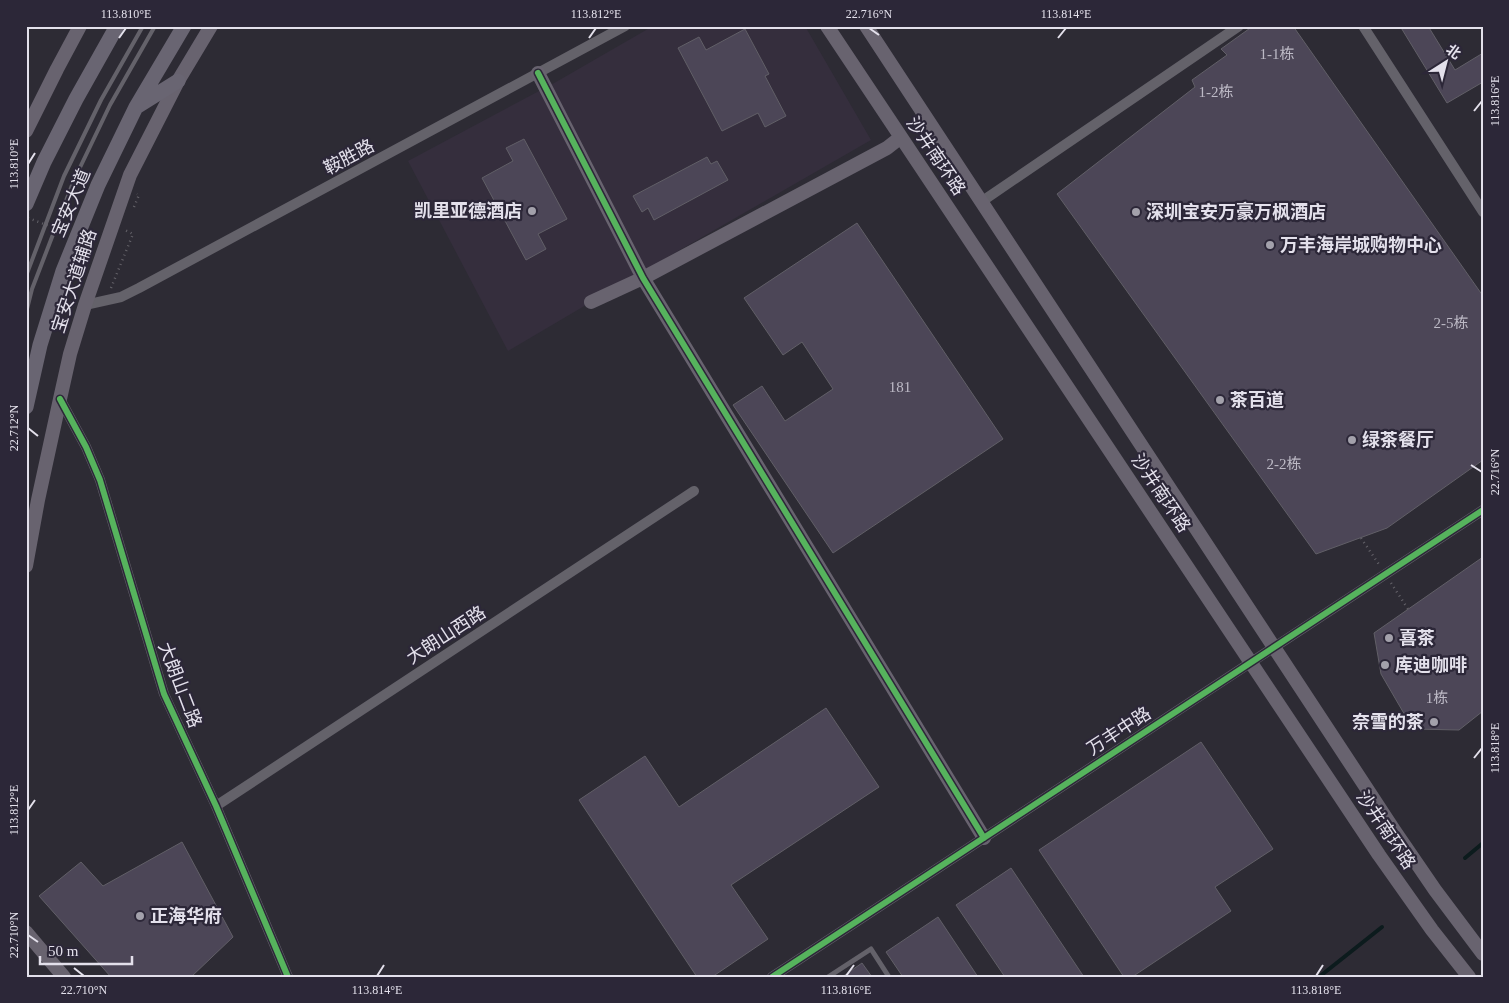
<svg xmlns="http://www.w3.org/2000/svg" width="1509" height="1003" font-family="'Times New Roman','Noto Sans SC',serif">
  <style>
    .commercial { fill: #352e3d }
    .lines { fill: none; stroke-linecap: round; stroke-linejoin: round }
    .stream { stroke: #0c1b1d; stroke-width: 4 }
    .building { fill: #4c4657; stroke: #615f67 }
    .path { stroke: #646269; stroke-width: 2.5; stroke-dasharray: 1 4; stroke-linecap: butt }
    .lane { stroke: #64626a; stroke-width: 5 }
    .street { stroke: #64626a; stroke-width: 10 }
    .secondary { stroke: #68636f; stroke-width: 14 }
    .primary { stroke: #696572; stroke-width: 15 }
    .rail { stroke: #64626a; stroke-width: 4 }
    .cycleway-casing { stroke: #2c2738; stroke-width: 9 }
    .cycleway { stroke: #56b35d; stroke-width: 6 }
    .ticks { fill: none; stroke: #e3e0eb; stroke-width: 2 }
    .poi-dot { fill: #a3a1ab; stroke: #2c2738; stroke-width: 2 }
    .labels { text-anchor: middle; dominant-baseline: central; stroke-width: 4.5; stroke-linejoin: round; paint-order: stroke }
    .number-label { font-size: 15px; fill: #bdbac6 }
    .street-label { font-size: 18px; fill: #e3e0eb; stroke: #2c2738 }
    .poi-label { font-size: 18px; font-weight: bold; fill: #e3e0eb; stroke: #2c2738; text-anchor: start }
    .neatline { fill: none; stroke: #e3e0eb; stroke-width: 2 }
    .ticks-label { font-size: 12px; text-anchor: middle; fill: #e3e0eb }
  </style>
  <rect width="100%" height="100%" fill="#2d2b34"/>
  <path class="commercial" d="M653,26H805L871,140L659,262L508,351L408,161L556,82Z"/>
  <g class="lines">
    <path class="stream" d="M1465,858L1483,843
      M1319,977L1382,927"/>
  </g>
  <path class="building" d="M1253,26H1293L1483,296V460L1387,528L1316,554L1057,194L1195,87L1192,80L1227,55L1221,49Z
    M1400,26H1428L1455,70L1483,53V82L1447,103Z
    M745,29L769,74L765,76L786,116L765,127L758,113L722,131L678,48L699,37L706,50Z
    M524,139L567,219L538,234L546,249L526,260L482,178L513,161L506,148Z
    M707,157L711,164L717,161L728,180L654,220L648,208L642,212L633,196Z
    M857,223L1003,439L833,553L733,405L762,386L785,421L833,389L802,342L783,355L744,298Z
    M1483,557V711L1459,730L1413,729L1381,674L1374,633Z
    M826,708L879,787L731,885L768,939L712,977H697L579,800L645,756L679,807Z
    M1201,742L1273,849L1215,887L1231,911L1132,977H1124L1039,850Z
    M182,842L233,937L191,977H111L39,896L81,862L103,886Z
    M1011,868L1084,977H1005L956,905Z
    M938,917L978,977H903L886,952Z
    M862,963L872,977H842Z"/>
  <g class="lines">
    <path class="path" d="M134,207L139,195L137,194
      M28,218L65,232
      M111,288L133,234L125,230
      M1361,538L1380,566
      M1391,583L1408,609"/>
    <path class="lane" d="M828,977L871,949L889,977"/>
    <path class="street" d="M1363,26L1483,212
      M981,202L1239,26
      M85,305L121,297L139,288L625,26
      M60,399L86,447L100,480L164,694L216,806L288,977
      M216,806L694,491
      M772,977L1483,510"/>
    <path class="secondary" d="M827,26L1379,855L1432,930L1469,977
      M866,26L1394,830L1435,890L1483,954
      M538,73L643,278L984,838
      M26,131L57,69L80,26
      M591,302L643,278L887,148L901,137
      M26,566L38,500L60,399L70,354L85,305L130,175L178,81L211,26
      M26,932L64,977"/>
    <path class="primary" d="M138,106L178,81
      M26,204L44,162L76,99L117,26
      M26,407L40,345L63,271L98,185L136,107L184,26"/>
    <path class="rail" d="M26,276L64,176L101,100L143,26
      M26,313L32,289L74,180L110,105L155,26"/>
    <g class="cycleway-casing">
      <path id="cycleway" d="M538,73L643,278L984,838
        M60,399L86,447L100,480L164,694L216,806L288,977
        M772,977L1483,510"/>
    </g>
    <use href="#cycleway" class="cycleway"/>
  </g>
  <path class="ticks" d="M869,28L879,35M119,38L126,28M589,38L596,28M1058,38L1066,28M1474,111L1482,101M28,164L35,153M28,428L38,436M1471,465L1482,472M1474,758L1482,748M28,810L35,800M28,935L38,942M74,968L84,976M377,976L384,965M846,976L854,965M1316,976L1323,965"/>
  <g class="poi-dot">
    <circle cx="532" cy="211" r="5"/>
    <circle cx="1136" cy="212" r="5"/>
    <circle cx="1270" cy="245" r="5"/>
    <circle cx="1220" cy="400" r="5"/>
    <circle cx="1352" cy="440" r="5"/>
    <circle cx="1389" cy="638" r="5"/>
    <circle cx="1385" cy="665" r="5"/>
    <circle cx="1434" cy="722" r="5"/>
    <circle cx="140" cy="916" r="5"/>
  </g>
  <g class="labels">
    <g class="number-label">
      <text x="1277" y="54">1-1栋</text>
      <text x="1216" y="92">1-2栋</text>
      <text x="1451" y="323">2-5栋</text>
      <text x="900" y="387">181</text>
      <text x="1284" y="464">2-2栋</text>
      <text x="1437" y="698">1栋</text>
    </g>
    <g class="street-label">
      <text transform="translate(936 156) rotate(56)">沙井南环路</text>
      <text transform="translate(349 157) rotate(-28)">鞍胜路</text>
      <text transform="translate(71 203) rotate(-67)">宝安大道</text>
      <text transform="translate(74 281) rotate(-72)">宝安大道辅路</text>
      <text transform="translate(1161 493) rotate(56)">沙井南环路</text>
      <text transform="translate(446 635) rotate(-33)">大朗山西路</text>
      <text transform="translate(180 685) rotate(69)">大朗山二路</text>
      <text transform="translate(1119 731) rotate(-33)">万丰中路</text>
      <text transform="translate(1386 830) rotate(56)">沙井南环路</text>
    </g>
    <g class="poi-label">
      <text x="522" y="211" text-anchor="end">凯里亚德酒店</text>
      <text x="1146" y="212">深圳宝安万豪万枫酒店</text>
      <text x="1280" y="245">万丰海岸城购物中心</text>
      <text x="1230" y="400">茶百道</text>
      <text x="1362" y="440">绿茶餐厅</text>
      <text x="1399" y="638">喜茶</text>
      <text x="1395" y="665">库迪咖啡</text>
      <text x="1424" y="722" text-anchor="end">奈雪的茶</text>
      <text x="150" y="916">正海华府</text>
    </g>
  </g>
  <rect width="1509" height="1003" fill="none" stroke="#2c2738" stroke-width="55"/>
  <g transform="translate(1446 62) rotate(36)" stroke="#2c2738" stroke-width="4" paint-order="stroke">
  <path d="M0-4L9 19L0 12L-9 19Z" fill="#e3e0eb"/>
  <text y="-8" font-size="14" font-weight="bold" text-anchor="middle" fill="#e3e0eb">北</text>
  </g>
  <path d="M40 956v8h92v-8" fill="none" stroke="#e3e0eb" stroke-width="2.5"/>
  <text x="48" y="956" font-size="15" fill="#e3e0eb" stroke="#2c2738" stroke-width="4" paint-order="stroke">50 m</text>
  <rect x="28" y="28" width="1454" height="948" class="neatline"/>
  <g class="ticks-label">
    <text x="126" y="18">113.810°E</text>
    <text x="596" y="18">113.812°E</text>
    <text x="869" y="18">22.716°N</text>
    <text x="1066" y="18">113.814°E</text>
    <text transform="translate(1495 101) rotate(-90)" y="4">113.816°E</text>
    <text transform="translate(14 164) rotate(-90)" y="4">113.810°E</text>
    <text transform="translate(14 428) rotate(-90)" y="4">22.712°N</text>
    <text transform="translate(1495 472) rotate(-90)" y="4">22.716°N</text>
    <text transform="translate(1495 748) rotate(-90)" y="4">113.818°E</text>
    <text transform="translate(14 810) rotate(-90)" y="4">113.812°E</text>
    <text transform="translate(14 935) rotate(-90)" y="4">22.710°N</text>
    <text x="84" y="994">22.710°N</text>
    <text x="377" y="994">113.814°E</text>
    <text x="846" y="994">113.816°E</text>
    <text x="1316" y="994">113.818°E</text>
  </g>
</svg>
